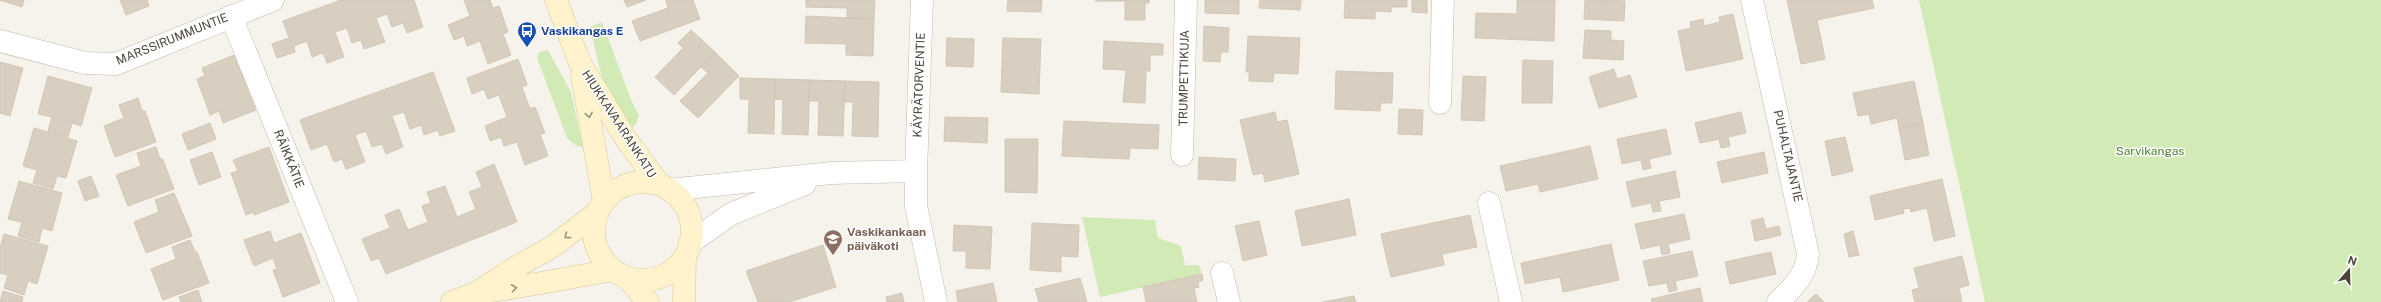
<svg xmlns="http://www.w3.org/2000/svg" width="2381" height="302" font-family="'Public Sans',sans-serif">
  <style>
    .green { fill: #d2eab5 }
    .building { fill: #d8cfc1; stroke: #d3c7b4 }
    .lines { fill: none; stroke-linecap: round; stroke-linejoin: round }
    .street-casing { stroke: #c2bbae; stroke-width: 23 }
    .secondary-casing { stroke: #d6c79b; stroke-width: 23 }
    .street { stroke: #fff; stroke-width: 22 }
    .secondary { stroke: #fff3cd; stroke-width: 22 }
    .oneway { stroke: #9c937c }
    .labels { text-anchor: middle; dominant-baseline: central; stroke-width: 3; stroke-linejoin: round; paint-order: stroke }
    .transit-label { font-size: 12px; font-weight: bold; fill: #164399; stroke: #fff; text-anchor: start }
    .street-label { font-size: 12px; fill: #4b4439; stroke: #fff }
    .park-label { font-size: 12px; fill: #4a7f2a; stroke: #fff }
    .education-label { font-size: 12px; font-weight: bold; fill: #785e54; stroke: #fff; text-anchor: start }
  </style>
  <rect width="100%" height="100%" fill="#f6f3ec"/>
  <path class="green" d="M1919,0H2381V302H1985Z
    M602,22L632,102L639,115L636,124L629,130L609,95L600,70L590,27Z
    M548,50L571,92L583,147L577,146L567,138L537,58L539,52Z
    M1082,217L1155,220L1158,238L1181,246L1185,265H1199L1202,274L1100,297Z"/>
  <path class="building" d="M0,0H24L22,7Z
    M120,0H147L149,6L126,15Z
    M341,0H414L423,27L407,33L403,23L392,27L387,14L376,18L385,42L364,49L361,40L352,43L347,28L335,32L344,57L327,63L323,53L312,57L307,41L294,46L295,52L277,58L272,44L289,38L283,21Z
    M464,0H490L493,8L499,6L508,32L503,34L511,55L488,64L480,41L467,46L464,36L454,40L448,25L470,16Z
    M624,0H646L627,7Z
    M666,0H693L700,19L640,41L632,21L668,8Z
    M806,0H875L874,19L847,17V8L806,7Z
    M1008,0H1042L1041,12L1007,11Z
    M1149,0V3H1145V20H1125V1H1095Z
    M1205,0H1239V14L1205,13Z
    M1260,0H1301L1300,10L1259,8Z
    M1345,0H1407V7H1391V12L1375,11V19L1344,18Z
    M1412,0H1427V13L1412,12Z
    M1517,0H1555L1554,41L1475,38L1476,13L1517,14Z
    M1585,0L1625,1L1624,21L1584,19Z
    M1787,0H1872L1874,8L1817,20L1825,59L1801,64Z
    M1733,14L1743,59L1686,71L1678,31L1691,28L1690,22L1703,19L1704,26L1720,22L1719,17Z
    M806,16L874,19L873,56L846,55V44L805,43Z
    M1204,26L1229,28L1228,52H1221L1220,62L1203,61Z
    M691,30L715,52L674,95L655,77L683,48L678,43Z
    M1585,30L1611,31V40L1624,41L1623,60L1583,58Z
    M1248,36L1300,38L1298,74L1274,73L1273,82L1249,81V72H1246Z
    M947,38L974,39L973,67L946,66Z
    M1003,38L1041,39L1039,94L1001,92Z
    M1104,41L1163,44V55H1150V71H1146L1145,103L1123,102L1126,70L1103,69Z
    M715,52L739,76L698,118L680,101L708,73L701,67Z
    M234,55L256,110L223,123L219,111L210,115L197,79L205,76L202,68Z
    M518,59L527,85L522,87L530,109L535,107L545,133L540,134L548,156L525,165L517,142L504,146L501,137L490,141L485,126L507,117L499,95L488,99L484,89L472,94L467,78Z
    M1523,60L1553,61L1552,103H1522Z
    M0,62L23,68L10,116L0,113Z
    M1614,69L1617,79L1630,75L1637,97L1599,108L1589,77Z
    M1336,71L1393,73L1392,103H1381L1380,111L1335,109Z
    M433,72L455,131L440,136L438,130L424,135L421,125L410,129L404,112L392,116L403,147L386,154L382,144L372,147L366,131L355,135L365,162L346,169L342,159L334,162L327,144L311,150L300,120Z
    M48,76L92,88L81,126L72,123L68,137L48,131L52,117L38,114Z
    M1463,76L1486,77L1484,121L1461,120Z
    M740,78L775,79L774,134L748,133L749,99H740Z
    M775,79L810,80L808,135L782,134L783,100L775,99Z
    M810,80L845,81L843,136L818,135L819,101H809Z
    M845,81L879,82L878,137L852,136L853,102H844Z
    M1914,81L1923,123L1899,128L1897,118L1871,124L1869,114L1858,116L1853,93Z
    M138,98L142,111H145L156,142L115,157L104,126L124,118L119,105Z
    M1399,109L1423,110L1422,135L1398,134Z
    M1275,112L1277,122L1287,120L1299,174L1265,182L1263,173L1253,175L1240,120Z
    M1741,112L1746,133L1728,137L1730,146L1721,148L1719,139L1700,143L1695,123Z
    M945,117L988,118L987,143L944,141Z
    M1064,121L1159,125L1158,149L1130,148L1129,159L1062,156Z
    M210,123L216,139L188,150L182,134Z
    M1923,123L1929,155L1905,160L1899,128Z
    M34,128L77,141L66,178L57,176L53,189L33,183L37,170L23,166Z
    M1666,129L1671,154L1649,159L1651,168L1643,170L1641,160L1622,164L1617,139Z
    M1845,137L1853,171L1832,176L1825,141Z
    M1005,139H1038L1037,193L1005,192Z
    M1590,146L1598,179L1540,192L1538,184L1506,191L1500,166Z
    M156,147L160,159L162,158L174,189L128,206L116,175L141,166L137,153Z
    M269,147L289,202L254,215L253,212L246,215L231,173L238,171L233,160Z
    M212,152L221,177L199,185L190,160Z
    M1764,152L1768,173L1722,183L1717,162Z
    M1199,157L1236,159L1235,181L1198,179Z
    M494,164L517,222L386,274L379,258L371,261L362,239L390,228L385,215L399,209L408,230L428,222L422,206L431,203L427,192L445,186L457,217L476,209L469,192L482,187L476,172Z
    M1675,171L1680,197L1659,201L1661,211L1653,212L1651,203L1632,207L1626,182Z
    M91,176L99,196L85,201L78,181Z
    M1942,179L1955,236L1934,241L1927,208L1911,212L1910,208L1903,209L1904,213L1875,220L1870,196Z
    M19,181L62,193L52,231L42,228L39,242L18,236L22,222L8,219Z
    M174,193L192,236L146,253L134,222L159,212L155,200Z
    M1349,199L1356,235L1302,246L1295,211Z
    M1684,214L1690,239L1668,244L1670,253L1662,255L1660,245L1641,249L1635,224Z
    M1470,215L1477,247L1442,254L1444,265L1391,277L1381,234Z
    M1763,218L1766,229L1779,226L1781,235L1755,241L1751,221Z
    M1259,221L1267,255L1243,261L1235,226Z
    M1032,223L1079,225L1078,257L1061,256V272L1030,270Z
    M954,225L992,227L990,269L966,268V251H953Z
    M270,231L274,243L301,233L320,283L283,297L273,270L277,269L273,258L254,266L244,240Z
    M1853,231L1859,255L1849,257L1844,234Z
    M4,234L48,246L37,284L28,281L24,295L4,288L8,275L0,273V248Z
    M190,240L195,252H197L209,283L163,300L151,269L176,259L172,247Z
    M1611,244L1619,280L1563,292L1560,277L1525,284L1521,263Z
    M823,245L836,287L789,302H758L746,271Z
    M1692,251L1698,276L1675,281L1677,290L1669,292L1667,283L1649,286L1643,261Z
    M1771,252L1776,274L1730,284L1725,262Z
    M1962,256L1969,285L1959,288L1962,302H1915L1912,290L1919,288L1914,268Z
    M1202,274L1203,280L1198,282L1199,287L1194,288L1197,302H1146L1143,287Z
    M1080,278L1087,302H1039L1035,289Z
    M993,283L997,302H958L956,291Z
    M1700,288L1703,302H1652L1651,299Z
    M198,290L202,302H181L179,297Z
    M3,291L23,297L22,302H0Z
    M902,293L904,302H887L886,297Z
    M1816,294L1824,302H1807Z
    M1354,296L1356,302H1323Z"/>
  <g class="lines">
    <g class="street-casing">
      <path id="street" d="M922,0L916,171V206L936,302
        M1752,0L1808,254C1806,276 1793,287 1778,302
        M231,16L347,302
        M0,41L85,63L116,64L273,0
        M1440,103L1443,0
        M1182,155L1186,0
        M669,190L831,173L916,171
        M1489,203L1511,302
        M690,243L731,214L805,184
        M1222,273L1229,302"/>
    </g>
    <g class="secondary-casing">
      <path id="secondary" d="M556,0L580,63L626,139L659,184
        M582,76L604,201
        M594 231a49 49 0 1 1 98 0a49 49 0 1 1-98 0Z
        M626,277L648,302
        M482,292C526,287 570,277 614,270
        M452,302L476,293L518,266L552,247L598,212
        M684,302L685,256"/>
    </g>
    <use href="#street" class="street"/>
    <use href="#secondary" class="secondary"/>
  </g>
  <defs><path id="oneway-chevron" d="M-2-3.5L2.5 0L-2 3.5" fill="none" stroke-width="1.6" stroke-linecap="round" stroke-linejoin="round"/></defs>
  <g class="oneway">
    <use href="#oneway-chevron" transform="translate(589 115) rotate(80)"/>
    <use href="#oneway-chevron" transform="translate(567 236) rotate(143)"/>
    <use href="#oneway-chevron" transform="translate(514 288) rotate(-7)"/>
  </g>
  <defs>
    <g id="bus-pin" transform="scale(1)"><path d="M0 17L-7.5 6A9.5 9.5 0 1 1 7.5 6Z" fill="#1a4fb4" stroke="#fff"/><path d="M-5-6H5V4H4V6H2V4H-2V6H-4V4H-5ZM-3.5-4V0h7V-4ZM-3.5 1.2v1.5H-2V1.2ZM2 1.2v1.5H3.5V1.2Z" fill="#fff"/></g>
    <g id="school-pin" transform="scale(1)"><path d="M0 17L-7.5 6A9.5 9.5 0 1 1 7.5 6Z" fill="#8d6e63" stroke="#fff"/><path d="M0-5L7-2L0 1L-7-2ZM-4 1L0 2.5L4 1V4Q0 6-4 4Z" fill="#fff"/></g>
  </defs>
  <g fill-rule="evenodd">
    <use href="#bus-pin" x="527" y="31"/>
    <use href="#school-pin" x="833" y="239"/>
  </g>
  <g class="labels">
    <g class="transit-label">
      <text x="541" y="31">Vaskikangas E</text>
    </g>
    <g class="street-label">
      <text transform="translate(172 39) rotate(-22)">MARSSIRUMMUNTIE</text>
      <text transform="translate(1184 78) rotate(-89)">TRUMPETTIKUJA</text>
      <text transform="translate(919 85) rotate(-88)">KÄYRÄTORVENTIE</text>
      <text transform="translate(619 124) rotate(57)">HIUKKAVAARANKATU</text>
      <text transform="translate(1788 156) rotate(77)">PUHALTAJANTIE</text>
      <text transform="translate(289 159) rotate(68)">RÄIKKÄTIE</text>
    </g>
    <g class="park-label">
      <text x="2150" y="151">Sarvikangas</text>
    </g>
    <g class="education-label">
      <text x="847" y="232">Vaskikankaan<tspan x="847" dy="14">päiväkoti</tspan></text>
    </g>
  </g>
  <g transform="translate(2349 270) rotate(20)" stroke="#ffffff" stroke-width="3" paint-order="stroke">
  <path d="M0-3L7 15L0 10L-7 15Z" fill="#4b4439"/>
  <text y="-6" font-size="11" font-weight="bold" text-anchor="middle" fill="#4b4439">N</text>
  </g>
</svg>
